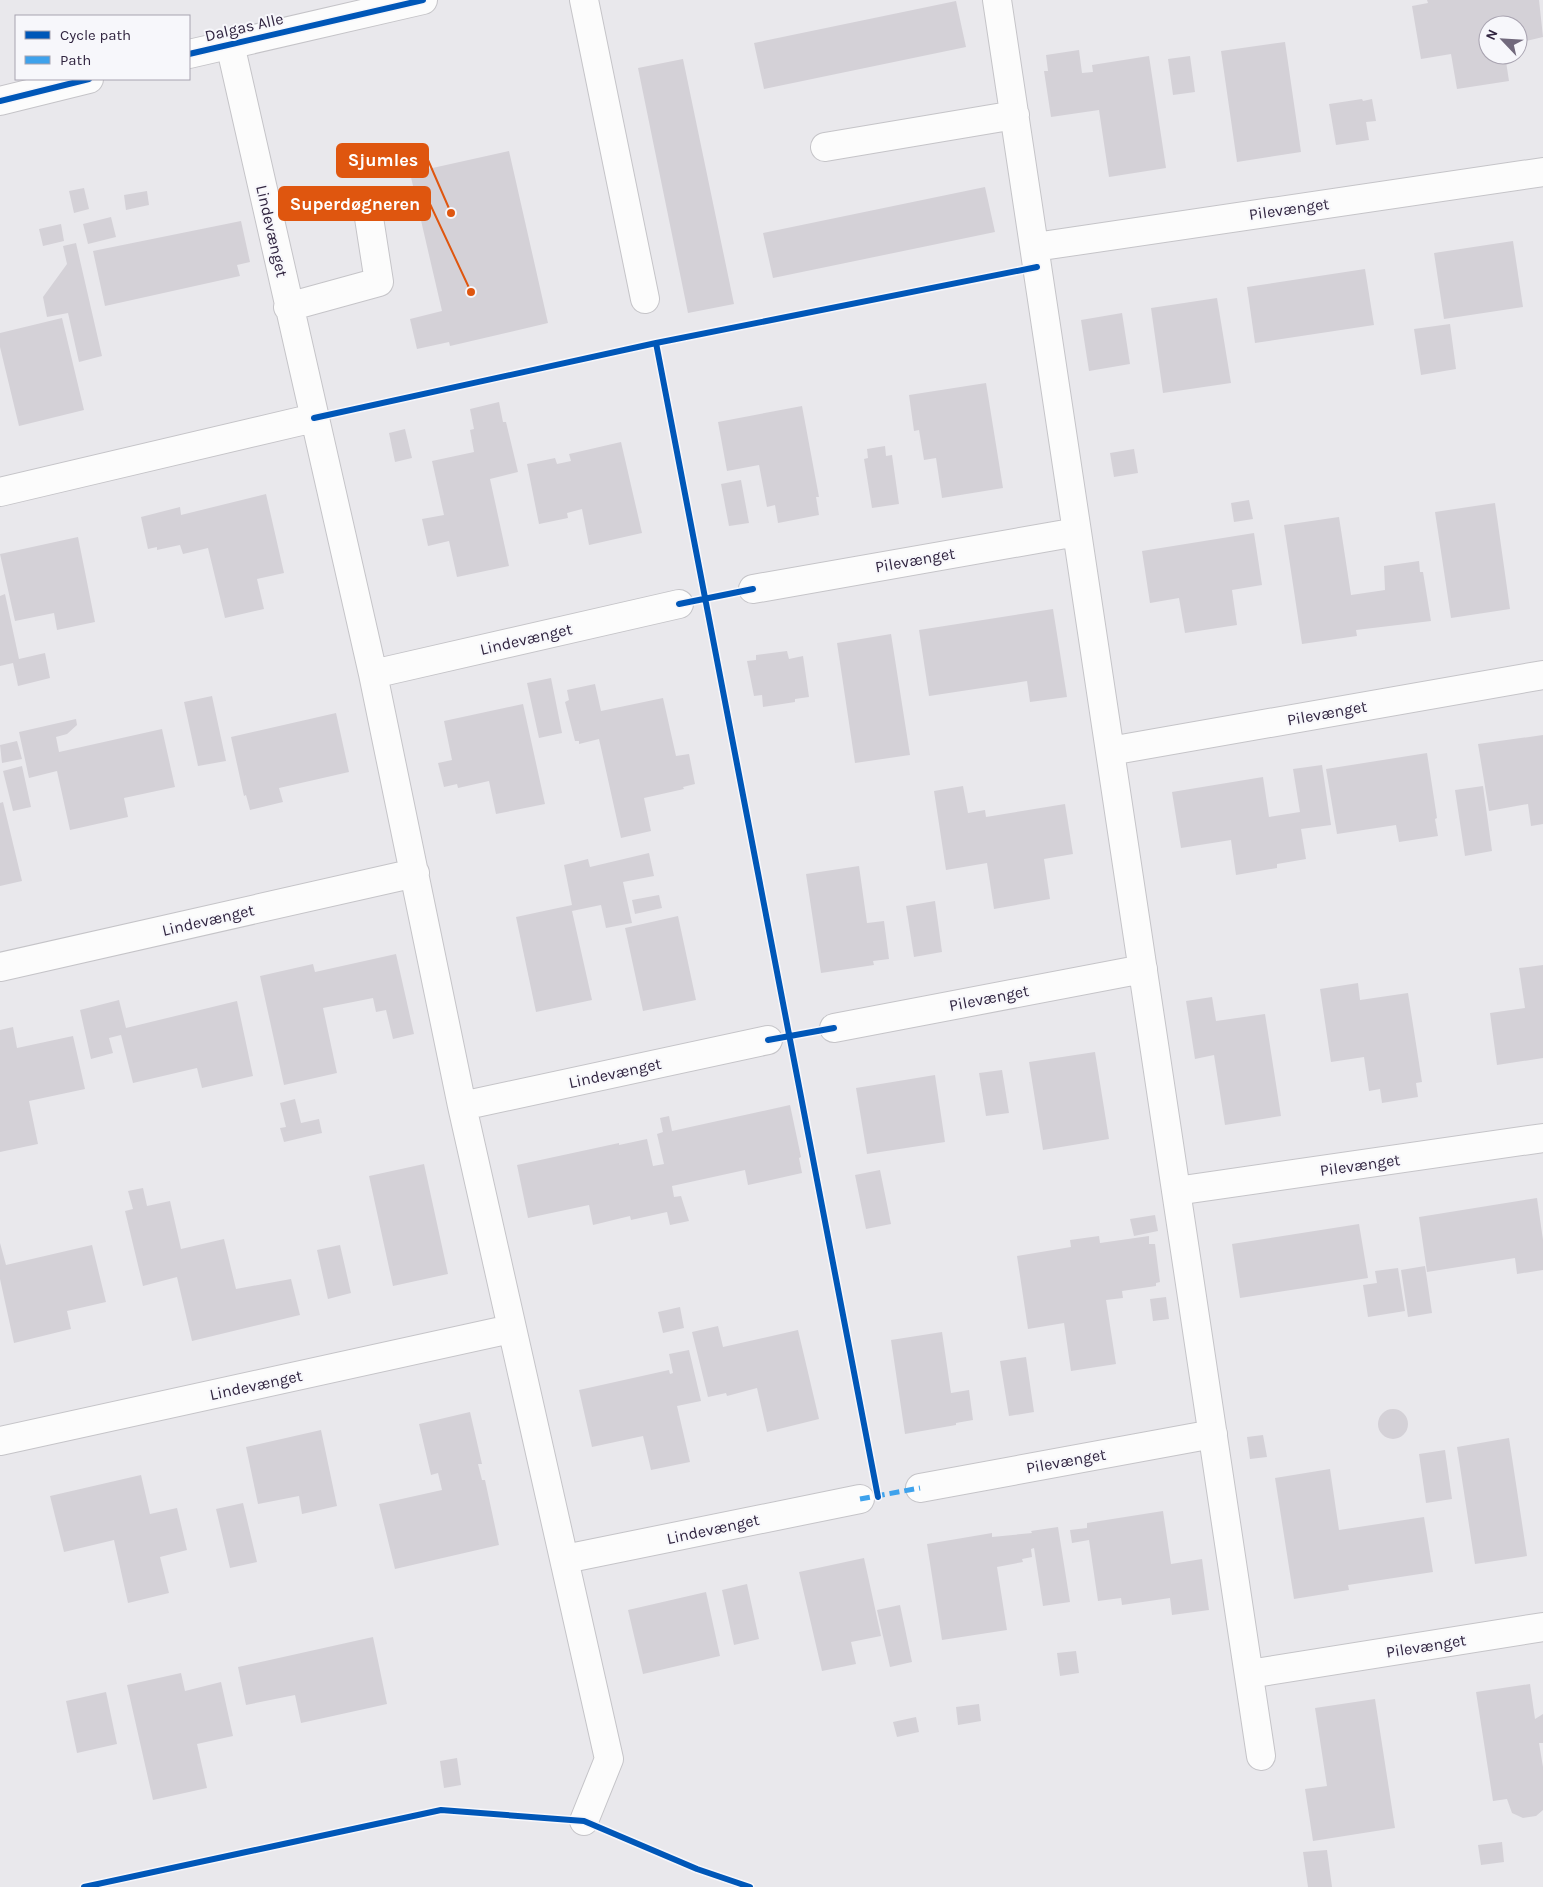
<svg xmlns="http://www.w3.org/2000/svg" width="1543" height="1887" font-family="Karla,sans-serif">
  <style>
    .building { fill: #d4d1d7 }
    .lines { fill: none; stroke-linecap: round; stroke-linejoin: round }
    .minor-casing { stroke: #c5c4c8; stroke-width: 30 }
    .minor { stroke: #fcfcfc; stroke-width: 28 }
    .quiet { stroke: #3ea2ec; stroke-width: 5; stroke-dasharray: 10 5; stroke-linecap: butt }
    .cycleway-casing { stroke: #f7f7fb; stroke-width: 9 }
    .cycleway { stroke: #0057b8; stroke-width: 6 }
    .labels { text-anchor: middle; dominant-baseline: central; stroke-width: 4; stroke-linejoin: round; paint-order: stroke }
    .street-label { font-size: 16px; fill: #312540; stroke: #f7f7fb }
    .leader { fill: none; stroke: #df560f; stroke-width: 2 }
    .callout-dot { fill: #df560f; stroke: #f7f7fb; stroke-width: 2 }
    .callout { fill: #df560f; stroke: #df560f; stroke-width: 2 }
    .callout-label { font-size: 18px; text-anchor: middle; font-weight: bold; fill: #fff }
  </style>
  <rect width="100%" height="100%" fill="#e9e8ec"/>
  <path class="building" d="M1427,0H1539L1543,37L1518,43V25H1488V55H1505L1509,81L1457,89L1451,54L1421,59L1412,6L1428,3Z
    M956,1L966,47L764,89L754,43Z
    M1285,42L1301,152L1237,162L1221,51Z
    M1079,50L1082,73L1093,72L1092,65L1149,56L1166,168L1109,177L1099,110L1051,117L1044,71H1048L1046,55Z
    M1190,56L1195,92L1173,95L1168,59Z
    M683,59L734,304L688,313L638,68Z
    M1362,99L1363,101L1372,99L1376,121L1366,122L1369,140L1336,145L1329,104Z
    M509,151L548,323L450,346L449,342L417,349L410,319L442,311L410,173Z
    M985,187L995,232L773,278L763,233Z
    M84,188L89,209L74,213L69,191Z
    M147,191L149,205L126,210L124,195Z
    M111,217L116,237L88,244L83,224Z
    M241,221L250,262L237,265L240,276L105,306L93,251Z
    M61,224L64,241L43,246L39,229Z
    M1513,241L1523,307L1444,319L1434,253Z
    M76,243L102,356L79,362L68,313L47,317L43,297L67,264L63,246Z
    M1365,269L1374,325L1255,343L1247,287Z
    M1217,298L1231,383L1163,393L1151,308Z
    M1122,313L1130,364L1089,371L1081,320Z
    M62,318L84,410L19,426L0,347V333Z
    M1450,324L1456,369L1421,375L1414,329Z
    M986,383L1003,488L942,498L936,458L924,460L919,430L914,431L909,395Z
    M499,402L503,422H506L518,472L490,479L509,566L457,577L449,541L428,546L422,519L444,515L432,461L474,452L470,430L474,429L470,409Z
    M802,406L819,497H816L819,515L778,523L775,505L767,507L759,465L727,471L718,422Z
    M405,429L412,458L395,462L389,433Z
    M621,442L642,533L589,545L582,509L567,513L568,518L539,524L527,464L555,458L557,464L571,461L569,454Z
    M885,446L886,456L892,455L899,504L872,508L864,459L868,458L867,449Z
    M1134,449L1138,473L1114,477L1110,453Z
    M741,480L749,523L729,526L721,484Z
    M266,494L284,573L257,579L264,609L225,618L208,548L183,554L180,545L157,550V547L148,549L141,517L180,507L181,515Z
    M1249,500L1253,519L1234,522L1231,503Z
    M1495,503L1510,609L1451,618L1435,512Z
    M1339,517L1351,595L1385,590L1384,566L1419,561L1420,572H1423L1431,621L1356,630L1357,636L1302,644L1284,525Z
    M1254,533L1262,585L1232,590L1237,625L1185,633L1179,598L1150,603L1142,551Z
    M78,537L95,622L57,630L54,613L15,621L0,554Z
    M5,594L19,659L45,653L50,678L18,686L13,663L0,666V596Z
    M1053,609L1067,697L1030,702L1027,681L929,696L919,630Z
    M891,634L910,755L855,763L837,643Z
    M787,651L789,659L803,656L809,697L795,699V702L763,707L762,695L754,696L747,661L756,660V655Z
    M551,678L562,733L539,738L527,683Z
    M595,684L601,711L663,698L676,756L689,754L695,784L683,787L684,789L644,798L651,831L621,838L599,739L579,744V741H575L565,702L569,700L567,690Z
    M212,696L226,761L198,766L184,702Z
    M523,704L545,804L496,814L489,781L458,788L457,784L444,787L438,763L452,760L444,721Z
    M336,713L349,772L279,788L283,802L250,810L246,795L244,796L231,737Z
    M76,719L77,725L67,734L56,737L59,752L162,729L175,787L124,798L128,817L70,830L57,771L29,778L19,732Z
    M1543,735V824L1531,826L1528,804L1489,811L1478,744Z
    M17,741L22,759L2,763L0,745Z
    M1427,753L1437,818L1435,819L1438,836L1399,842L1396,825L1337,834L1326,769Z
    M1322,765L1331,825L1301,829L1306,859L1277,864V868L1236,875L1231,840L1181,848L1172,792L1263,777L1269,817L1300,812L1293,769Z
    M22,766L31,807L13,811L3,771Z
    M963,786L968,813L985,810L986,817L1065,804L1073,854L1044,859L1050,899L994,909L987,863L946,870L934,791Z
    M1483,786L1492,851L1465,856L1455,790Z
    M3,802L22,881L0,886V803Z
    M649,853L654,876L623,882L632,923L606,928L601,905L572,911L592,1000L536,1012L516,917L572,905L564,865L588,859L590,867Z
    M859,866L867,923L884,921L889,959L873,961L874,965L821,973L806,874Z
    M659,895L662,908L635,914L632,900Z
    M935,901L942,952L914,957L906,906Z
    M678,916L696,1000L643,1011L625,928Z
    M396,954L414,1034L393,1039L386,1010L376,1012L373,998L323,1008L337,1073L284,1085L260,976L313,964L315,972Z
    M1543,965V1058L1497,1065L1490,1013L1525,1008L1519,968Z
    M1358,983L1360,1000L1408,993L1422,1082L1416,1083L1418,1097L1382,1103L1380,1089L1369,1091L1364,1057L1331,1062L1320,989Z
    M1212,997L1216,1021L1265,1014L1281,1116L1225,1125L1214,1055L1195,1059L1186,1001Z
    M119,1000L126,1028L237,1001L253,1076L202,1088L197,1068L133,1083L121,1035L109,1038L113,1053L91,1059L80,1010Z
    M13,1027L17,1048L73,1036L85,1089L29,1101L38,1144L0,1152V1030Z
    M1095,1052L1109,1139L1043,1150L1029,1062Z
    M1002,1070L1009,1113L986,1116L979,1073Z
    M935,1075L945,1142L867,1154L856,1088Z
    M295,1099L301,1123L319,1119L322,1133L284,1142L280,1128L286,1127L280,1103Z
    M790,1105L801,1157L799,1158L802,1173L748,1185L745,1170L672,1186L674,1197L681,1196L689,1221L670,1225L667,1212L631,1220L630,1216L593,1225L589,1205L528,1218L517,1165L619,1143V1145L647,1139L653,1166L664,1164L657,1134L663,1132L660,1118L669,1116L672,1131Z
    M424,1164L448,1274L393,1286L369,1176Z
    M880,1170L891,1224L866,1229L855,1175Z
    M143,1188L147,1206L170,1201L181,1249L224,1239L236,1289L291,1279L300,1315L192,1341L177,1277L143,1286L125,1211L133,1209L128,1191Z
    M1537,1198L1543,1240V1270L1517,1274L1515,1258L1427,1272L1419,1217Z
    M1155,1215L1158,1231L1134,1236L1130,1219Z
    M1359,1224L1368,1278L1240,1298L1232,1244Z
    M1099,1236L1100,1243L1149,1236V1244H1155L1160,1282L1156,1283V1286L1122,1291L1123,1298L1106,1300L1116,1364L1071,1371L1064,1323L1028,1329L1017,1256L1071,1247L1070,1240Z
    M0,1243L6,1265L92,1245L106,1302L67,1311L71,1329L14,1343L0,1279Z
    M340,1245L351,1293L328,1299L317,1250Z
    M1425,1266L1432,1313L1408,1317L1401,1270Z
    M1398,1268L1405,1311L1368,1317L1363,1285L1377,1283L1375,1271Z
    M1166,1297L1169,1319L1153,1321L1150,1299Z
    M680,1307L684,1328L663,1333L658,1312Z
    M718,1326L723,1347L798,1330L819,1419L767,1432L757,1388L727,1396L726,1393L708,1397L692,1332Z
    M942,1332L951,1393L969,1390L973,1420L956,1423V1425L905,1434L891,1340Z
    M689,1350L701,1401L677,1406L690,1462L651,1470L643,1436L592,1447L579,1390L669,1370L670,1374L673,1373L669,1354Z
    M1026,1357L1034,1412L1009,1416L1000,1361Z
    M1378 1424a15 15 0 1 1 30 0a15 15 0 1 1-30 0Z
    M470,1412L482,1464H478L482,1480H485L499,1545L395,1569L379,1504L442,1490L438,1473L431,1475L419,1424Z
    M321,1430L337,1506L302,1514L299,1496L258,1504L246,1447Z
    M1263,1435L1267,1457L1250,1459L1247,1437Z
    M1509,1438L1527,1556L1475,1564L1457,1447Z
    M1445,1450L1452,1499L1426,1503L1419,1454Z
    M1330,1469L1339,1530L1424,1517L1433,1572L1348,1585L1349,1590L1294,1599L1275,1478Z
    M141,1475L150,1514L177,1508L187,1550L160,1557L169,1593L128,1603L114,1540L64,1552L50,1496Z
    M243,1503L257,1562L230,1568L216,1509Z
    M1163,1511L1171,1564L1202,1559L1209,1610L1172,1615L1170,1598L1122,1605L1121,1598L1098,1601L1089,1540L1072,1543L1070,1530L1087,1528V1523Z
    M1058,1527L1070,1602L1043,1606L1034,1548L1031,1549L1032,1557L1022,1559L1023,1562L997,1567L1007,1630L942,1640L927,1544L992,1533V1537L1032,1533L1031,1531Z
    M864,1558L881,1636L851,1642L856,1664L822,1671L799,1572Z
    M747,1584L759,1639L734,1645L722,1590Z
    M706,1592L720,1656L643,1674L628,1610Z
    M900,1605L912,1662L890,1667L877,1610Z
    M373,1637L387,1704L301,1723L295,1695L246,1705L238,1667Z
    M1076,1651L1079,1673L1060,1676L1057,1653Z
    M181,1673L185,1691L221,1682L233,1736L197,1744L207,1788L153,1800L127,1685Z
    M1530,1684L1535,1719L1543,1714V1743H1539L1543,1767V1810L1536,1816L1523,1818L1512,1813L1507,1799L1493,1801L1476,1692Z
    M106,1692L117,1744L77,1753L66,1701Z
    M1375,1699L1395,1828L1313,1841L1305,1789L1327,1786L1315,1708Z
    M979,1704L981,1721L958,1725L956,1707Z
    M916,1717L919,1732L897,1737L893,1722Z
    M457,1758L461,1785L444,1788L440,1761Z
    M1502,1842L1504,1862L1481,1865L1478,1845Z
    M1327,1850L1332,1887H1308L1303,1852Z"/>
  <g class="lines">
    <g class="minor-casing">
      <path id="minor" d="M584,0L645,299
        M997,0L1261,1756
        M230,44L373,674L462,1106L609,1759L584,1821
        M189,54L423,0
        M0,101L89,79
        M825,147L1015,115
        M1035,247L1543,172
        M288,307L379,282L367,205
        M0,492L314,418
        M753,589L1077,532
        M373,674L679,604
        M1110,751L1543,675
        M0,967L415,873
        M834,1028L1143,969
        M462,1106L768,1040
        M1176,1191L1543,1138
        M0,1441L511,1329
        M920,1488L1213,1434
        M565,1559L860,1499
        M1249,1674L1543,1627"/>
    </g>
    <use href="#minor" class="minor"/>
    <path class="quiet" d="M860,1499L920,1488"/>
    <g class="cycleway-casing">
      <path id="cycleway" d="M189,54L423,0
        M0,101L89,79
        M656,343L1037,267
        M314,418L656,343L878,1497
        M679,604L753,589
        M768,1040L834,1028
        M84,1887L441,1810L584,1821L697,1869L750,1887"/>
    </g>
    <use href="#cycleway" class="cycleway"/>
  </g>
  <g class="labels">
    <g class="street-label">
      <text transform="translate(244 27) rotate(-13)">Dalgas Alle</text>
      <text transform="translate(1289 209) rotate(-8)">Pilevænget</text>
      <text transform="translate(272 231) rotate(77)">Lindevænget</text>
      <text transform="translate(915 560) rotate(-10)">Pilevænget</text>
      <text transform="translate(526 639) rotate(-13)">Lindevænget</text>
      <text transform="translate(1327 713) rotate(-10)">Pilevænget</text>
      <text transform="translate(208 920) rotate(-13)">Lindevænget</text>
      <text transform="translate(989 998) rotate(-11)">Pilevænget</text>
      <text transform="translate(615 1073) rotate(-12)">Lindevænget</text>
      <text transform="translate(1360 1165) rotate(-8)">Pilevænget</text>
      <text transform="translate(256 1385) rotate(-12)">Lindevænget</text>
      <text transform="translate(1066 1461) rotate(-10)">Pilevænget</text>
      <text transform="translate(713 1529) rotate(-12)">Lindevænget</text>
      <text transform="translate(1426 1646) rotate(-9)">Pilevænget</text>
    </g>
  </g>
  <path class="leader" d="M451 213L428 160M471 292L430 204"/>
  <g class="callout-dot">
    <circle cx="451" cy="213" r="5"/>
    <circle cx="471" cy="292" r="5"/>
  </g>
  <g class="callout">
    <rect x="337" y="144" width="91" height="33" rx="5"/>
    <rect x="279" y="187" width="151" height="33" rx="5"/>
  </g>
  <g class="callout-label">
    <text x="383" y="166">Sjumles</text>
    <text x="355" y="210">Superdøgneren</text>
  </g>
  <rect x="15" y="15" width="175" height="65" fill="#f7f7fb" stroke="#a8a3b0"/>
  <rect x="25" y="31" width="25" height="8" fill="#0057b8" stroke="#a8a3b0"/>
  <text x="60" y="40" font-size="15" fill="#312540">Cycle path</text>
  <rect x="25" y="56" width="25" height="8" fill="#3ea2ec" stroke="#a8a3b0"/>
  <text x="60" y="65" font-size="15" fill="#312540">Path</text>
  <g transform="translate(1503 40) rotate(295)"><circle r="24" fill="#f7f7fb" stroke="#a8a3b0"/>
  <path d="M0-4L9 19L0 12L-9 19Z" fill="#71697c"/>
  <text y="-8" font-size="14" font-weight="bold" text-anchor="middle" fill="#312540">N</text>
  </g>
</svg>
